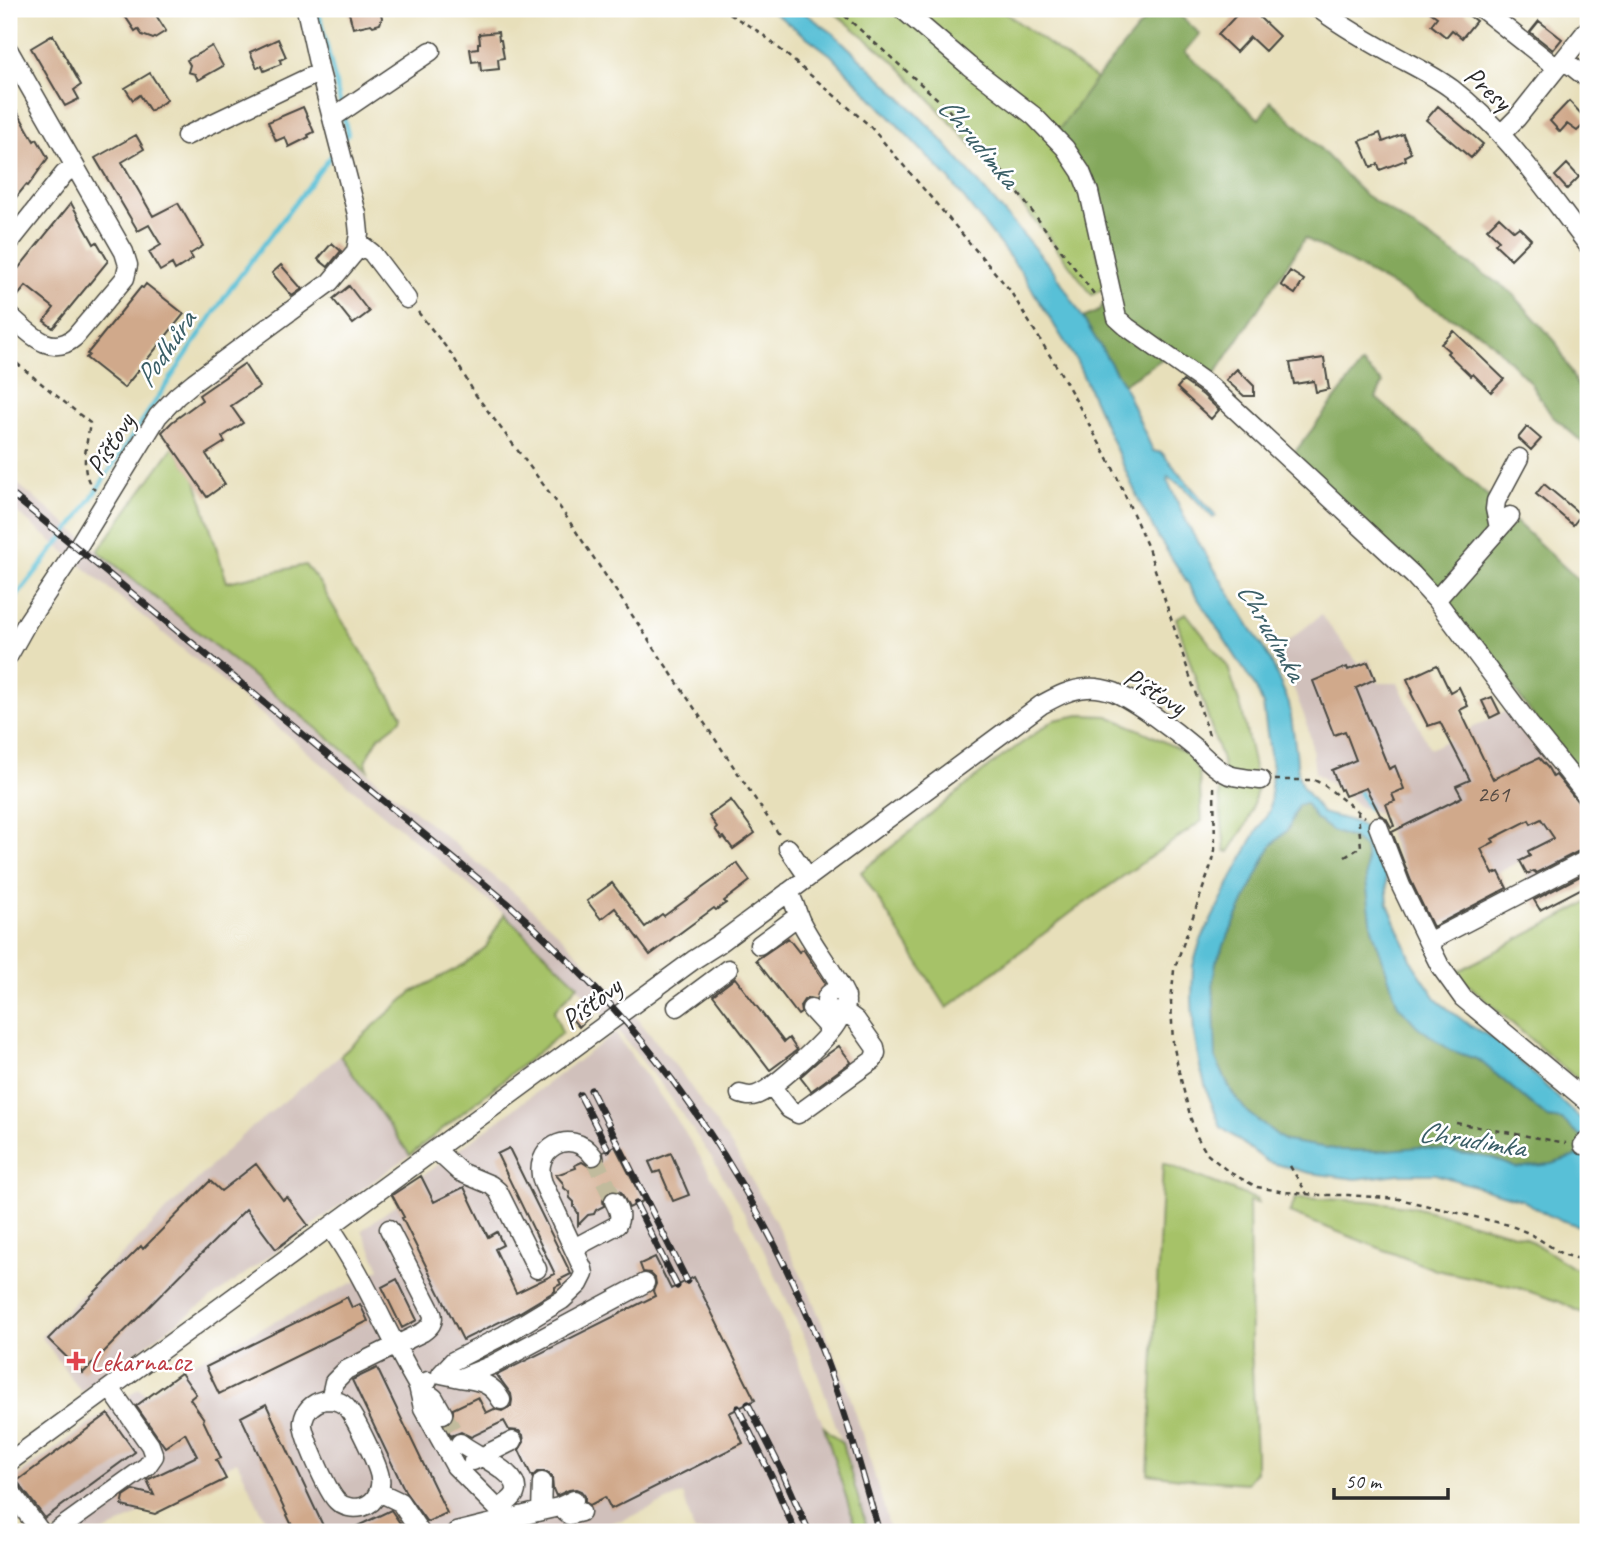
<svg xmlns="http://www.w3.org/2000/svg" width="1597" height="1541" font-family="Caveat,sans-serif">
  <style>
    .industrial { fill: #d0c0bb }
    .green { fill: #a6c268; stroke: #68764a; stroke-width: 2 }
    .forest { fill: #84a85c; stroke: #586a44; stroke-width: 2 }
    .water { fill: #59c0d7; stroke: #427681; stroke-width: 2 }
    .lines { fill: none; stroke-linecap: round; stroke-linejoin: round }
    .stream { stroke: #59c0d7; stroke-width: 4.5 }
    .building { fill: #d0a98b }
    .minor-tunnel { stroke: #c1bb9d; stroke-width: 18; stroke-dasharray: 18 9; stroke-linecap: butt }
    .minor-casing { stroke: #474640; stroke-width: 21 }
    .path { stroke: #474640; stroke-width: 2.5; stroke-dasharray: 5 5; stroke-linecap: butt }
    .minor { stroke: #fff; stroke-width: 18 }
    .rail-casing { stroke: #2b2b2b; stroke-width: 7 }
    .rail { stroke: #fff; stroke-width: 4.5; stroke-dasharray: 13; stroke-linecap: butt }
    .health-dot { fill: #e0444e; stroke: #fff; stroke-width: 2.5 }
    .labels { text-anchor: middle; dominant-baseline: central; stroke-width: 5; stroke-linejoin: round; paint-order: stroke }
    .number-label { font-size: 24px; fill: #544a43 }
    .street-label { font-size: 28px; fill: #2b2b2b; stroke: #fff }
    .health-label { font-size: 28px; fill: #be3a42; stroke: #fff; text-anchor: start }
    .water-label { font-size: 30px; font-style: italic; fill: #3b5f67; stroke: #fff }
  </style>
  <rect width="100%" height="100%" fill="#fff"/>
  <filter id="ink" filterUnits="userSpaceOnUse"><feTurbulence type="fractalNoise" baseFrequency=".0143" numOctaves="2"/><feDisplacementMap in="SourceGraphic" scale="14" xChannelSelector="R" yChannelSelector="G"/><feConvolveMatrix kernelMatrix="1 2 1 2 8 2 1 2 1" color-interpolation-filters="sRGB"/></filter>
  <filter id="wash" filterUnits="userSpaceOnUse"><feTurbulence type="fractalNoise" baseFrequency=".00686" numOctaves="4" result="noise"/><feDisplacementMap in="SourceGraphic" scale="28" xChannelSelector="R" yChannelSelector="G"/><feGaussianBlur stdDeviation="1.57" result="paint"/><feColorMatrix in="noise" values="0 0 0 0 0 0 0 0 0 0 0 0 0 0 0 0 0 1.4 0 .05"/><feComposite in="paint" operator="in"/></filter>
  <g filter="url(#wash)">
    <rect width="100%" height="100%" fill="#e7dfba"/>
    <path class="industrial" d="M9,477L519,897L561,936L628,1007L682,1074L733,1148L775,1221L811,1296L845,1381L863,1436L891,1532H868L842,1443L806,1341L755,1232L714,1161L664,1088L611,1022L545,953L504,914L9,506Z
      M1321,615L1358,663L1369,659L1379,683H1398L1430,749L1506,711L1588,814V885L1540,910L1533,897L1527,874L1520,861L1499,872L1508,890L1502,893L1503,896L1434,929L1395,850L1388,834L1389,830L1382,815L1358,806L1340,790L1315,773L1311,740L1305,718L1278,649Z
      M615,1033L674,1115L705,1165L733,1214L787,1334L824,1427L857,1532H694L683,1494L623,1520L551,1532H271L237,1461L105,1532H27L9,1482L139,1388L146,1396L190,1364L380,1269L362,1230L397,1204L391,1191L421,1176L448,1158Z
      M340,1056L410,1155L81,1392L41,1336L239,1138Z"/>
    <path class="green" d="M830,9H1000L1096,79L1050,142L1082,183L1106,287L1092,295L1049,238L989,164L898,65Z
      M173,447L195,478L227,582L305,565L319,582L336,611L402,715L401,720L379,737L366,760L368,770L98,551Z
      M1186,613L1228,667L1242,711L1258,786L1248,822L1229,852L1225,851L1218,782H1224L1223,764L1176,618Z
      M1080,715L1108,716L1149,734L1188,754L1199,772L1202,821L1072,912L947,1008L861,872L991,765L1054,720Z
      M1588,902V1087L1554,1060L1455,973Z
      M504,914L578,985L554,1011L562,1033L410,1155L340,1056L412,992L465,964L486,947Z
      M1163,1163L1258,1200V1203L1249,1201L1251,1345L1256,1454V1472L1247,1483L1198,1480L1148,1474Z
      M1296,1198L1369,1201L1414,1207L1525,1237L1573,1268L1588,1270V1316L1560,1302L1516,1287L1436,1270L1289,1213Z
      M824,1427L842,1443L868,1532H857Z"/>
    <path class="forest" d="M1154,9H1173L1200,34L1185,52L1259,119L1271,101L1307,135L1364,194L1511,292L1556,342L1577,385L1588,396V447L1552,416L1529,381L1485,336L1305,238L1212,379L1173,352L1123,384L1083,318L1097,312L1108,299L1082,183L1050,142L1096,79Z
      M1362,364L1383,383L1376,398L1489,497L1492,526L1435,593L1292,456Z
      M1515,521L1588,589V791L1484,649L1442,601Z
      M1305,803L1316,819L1332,831L1354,839L1365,847L1366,855V880L1372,928L1398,1005L1450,1050L1479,1060L1548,1118L1562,1120L1566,1123L1588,1144V1152L1552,1164L1517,1168L1492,1158L1377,1151L1340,1150L1285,1141L1248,1113L1232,1093L1216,1059L1213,980L1216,962L1270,846L1288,829L1298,805Z"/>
    <path class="water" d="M769,9H799L834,34L884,81L935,132L1055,272L1123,384L1153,451L1162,453L1216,516L1213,518L1185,488L1168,477L1167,480L1191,531L1270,659L1289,703L1296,751L1298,774L1302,786L1322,813L1355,822L1374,834L1384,854L1388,904L1413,964L1438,1001L1469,1025L1494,1039L1508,1050L1588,1126V1144L1566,1123L1562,1120L1548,1118L1479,1060L1450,1050L1417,1026L1398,1005L1372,928L1366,880V855L1365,848L1354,839L1332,831L1316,819L1305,803L1298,805L1288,829L1270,847L1216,962L1213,980L1216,1059L1232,1093L1248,1113L1285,1141L1340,1150L1377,1151L1420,1147L1492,1158L1517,1168L1552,1164L1588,1152V1229L1552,1217L1522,1200L1435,1174H1399L1356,1179L1310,1173L1268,1162L1221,1127L1208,1094L1200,1067L1194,1034L1192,1000L1193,966L1200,942L1251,841L1270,810L1272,768L1263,705L1256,688L1158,537L1141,505L1077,362L1022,273L949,179L831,55Z"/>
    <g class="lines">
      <path class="stream" d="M318,9L340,102
        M343,115L348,134L343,139
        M9,606L76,521L230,289L334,152
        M1359,791L1368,808"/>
    </g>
    <g id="blocks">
      <path class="building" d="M130,9H152L166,31L153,39L142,35L138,29L135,31L123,13Z
        M348,9H380L382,18L380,24L373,26L371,24L353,28Z
        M1242,9H1269L1260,18L1279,36L1265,51L1250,37L1236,52L1218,35Z
        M1426,9H1460L1476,21L1462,38L1452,30L1446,37L1431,25L1437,17Z
        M1539,21L1562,39L1553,50L1530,32Z
        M498,32L499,40H501L504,58L498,59L499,69L481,71L480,61L472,62L470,49L478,48V43H480L479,34Z
        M53,35L81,85L74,90L79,99L65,106L31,48Z
        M278,39L286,57L280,60L281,64L264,71L262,66L257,68L250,52Z
        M212,46L223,66L198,80L195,74L188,72L190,65L187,60Z
        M150,73L167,100L150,111L140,95L133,100L125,88Z
        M9,97L34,141L37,139L48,158L28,186L26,185L9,206Z
        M1569,101L1588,121L1577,131L1567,124L1560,132L1550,121Z
        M1438,106L1483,144L1471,158L1426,120Z
        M303,107L314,132L308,135L309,137L289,147L285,137L276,141L268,122Z
        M1380,133L1383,142L1403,134L1411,153L1405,156L1406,160L1380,170L1378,164L1371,167L1360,141Z
        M136,135L144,149L122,162L153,216L178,203L203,246L190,254L193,259L175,270L172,264L160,271L149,252L161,245L149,225L138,231L95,158Z
        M1567,164L1579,177L1567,189L1555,176Z
        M71,203L94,244L97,242L108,261L53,328L44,321L54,308L26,286L16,298L9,292V280Z
        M1499,217L1514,231L1519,227L1531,239L1511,259L1495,244L1499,240L1487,229Z
        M332,243L341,251L328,267L318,259Z
        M281,265L302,289L292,296L272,273Z
        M1290,271L1304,280L1295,294L1281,285Z
        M146,284L184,314L124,388L86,358L89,355L87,354L141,287L143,288Z
        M349,286L369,312L353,324L333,299Z
        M1454,331L1504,379L1491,392L1473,374L1471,376L1447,353L1449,351L1441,344Z
        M1324,358L1329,389L1316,392L1314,381L1294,384L1290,363Z
        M244,364L259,387L231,406L243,423L222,437L225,442L206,454L225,484L207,497L162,432L172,422L202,400L199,395Z
        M1237,369L1254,386V396H1244L1226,380Z
        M1183,381L1203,395L1219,410L1211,419L1177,388Z
        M1527,427L1541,439L1531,450L1518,438Z
        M1544,484L1581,515L1573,525L1536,494Z
        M1368,662L1375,679L1356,688L1389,769L1395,766L1404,789L1392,794L1395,801L1386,804L1394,826L1391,827L1386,818L1380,815L1366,788L1345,796L1342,789L1340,790L1332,770L1356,760L1345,731L1334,735L1313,681L1347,667L1348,670Z
        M1437,665L1450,692L1459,687L1468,706L1460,710L1493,779L1539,758L1548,768L1553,777L1556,775L1588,814V848L1583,849L1536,873L1534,871L1527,874L1520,861L1530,856L1528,851L1554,838L1541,819L1531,824L1529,820L1492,839L1494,842L1481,849L1493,874L1499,872L1507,888L1433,927L1411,881L1392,832L1462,797L1456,786L1470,780L1440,722L1428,726L1411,693L1413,692L1407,679Z
        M1492,697L1500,713L1490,718L1482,701Z
        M731,800L755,833L733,849L724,837L722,839L715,829L717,827L709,816Z
        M737,863L750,881L724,901L726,903L716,910L714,908L650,955L615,908L601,919L587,901L612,883L645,927L662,914L664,916Z
        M1588,872V885L1540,910L1534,900Z
        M788,938L799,952L803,949L830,990L818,1000L809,998L804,1000L800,1006L801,1013L798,1015L756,960Z
        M735,978L784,1042L789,1038L797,1050L770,1070L713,995Z
        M582,1007L590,1016L579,1027L571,1018Z
        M839,1046L851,1062L811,1091L800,1077L818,1061Z
        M615,1146L643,1201L629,1208L621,1192L615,1190L610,1191L604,1195L603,1201L604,1206L596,1210L594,1214L588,1215L578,1225V1213L574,1207V1202L570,1198L569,1192L564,1188L563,1183L556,1175L576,1168L575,1165L582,1162L590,1167H597L604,1159L603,1152Z
        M509,1148L571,1274L559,1280L561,1284L555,1287V1291L520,1312L463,1340L402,1218L404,1217L392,1195L421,1176L434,1202L464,1187L488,1237L497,1232L503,1245L495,1249L516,1293L555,1274L497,1154Z
        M671,1153L689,1195L673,1201L660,1171L654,1173L649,1162Z
        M256,1164L283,1200L287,1197L308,1225L276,1249L246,1209L83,1373L48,1339L141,1246L143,1249L210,1181L221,1191Z
        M655,1257L671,1289L694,1277L755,1400L729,1413L743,1443L611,1509L605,1497L590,1505L585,1502V1496L581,1491L576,1489L569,1490L556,1496L553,1489L552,1477L547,1472H537L532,1477L519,1450L524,1442L523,1435L519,1431L509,1430L504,1421L471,1437L461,1432L451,1436L445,1425L453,1419V1409L478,1397L486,1413L494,1409L502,1411L511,1406L512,1400L511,1394L497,1375L655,1296L653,1291L656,1284L655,1278L650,1273L643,1272L640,1264Z
        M397,1279L417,1320L402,1328L382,1287Z
        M347,1297L352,1308L360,1304L368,1321L219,1394L206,1367Z
        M377,1368L447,1513L427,1522L406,1493L352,1380Z
        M181,1373L196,1394L190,1399L204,1419L203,1420L221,1458L216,1460L226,1479L155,1514L122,1506L124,1496L133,1490L154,1495L147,1480L197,1456L185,1433L165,1447L136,1406Z
        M266,1404L326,1532H295L241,1417Z
        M108,1414L135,1452L45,1518L17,1481Z
        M391,1510L406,1532H345Z"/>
    </g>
  </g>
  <g filter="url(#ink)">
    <use href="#blocks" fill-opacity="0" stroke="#474640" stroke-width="2"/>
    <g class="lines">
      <path class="minor-tunnel" d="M593,1156L614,1201
        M443,1414L460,1443"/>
      <g class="minor-casing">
        <path id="minor" d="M902,9L969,66L1034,116L1065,148L1081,172L1089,192L1117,318L1127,327L1210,386L1413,575L1436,600L1529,724L1588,797
          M1319,9C1345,28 1373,44 1401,59C1418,68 1436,77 1452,89C1507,131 1546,191 1588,245
          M1482,9L1557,68
          M9,51L124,252L128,265L125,278L75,337C50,359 28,331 9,315
          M1564,60L1588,79
          M332,118L431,51
          M1501,134L1517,118L1588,29
          M186,136L320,72
          M358,242L372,253L407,299
          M9,243L64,174L75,166
          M1499,528L1495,509L1496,501L1519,458
          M1436,600L1510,516
          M9,655L28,621L77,548L158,416L177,396L194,382L330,282L356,251L359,234L357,214L320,72L306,9
          M1378,826L1401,886L1428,942
          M788,848L808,877
          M1588,859L1428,942L1440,966L1463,998L1588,1102
          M788,892C795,901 796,912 801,922C814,948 834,970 846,997
          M759,945L798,916
          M826 1001a10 10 0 1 1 20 0a10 10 0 1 1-20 0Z
          M677,1007L728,969
          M811,1009L831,1031
          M771,1086L789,1109L798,1114L873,1060L876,1053L875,1047L856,1020L848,1014L834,1010
          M740,1094C746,1096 750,1097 756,1095C774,1089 825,1041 836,1024C840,1018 843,1011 846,1004
          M1583,1145L1588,1140
          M436,1150L460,1172L491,1185L498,1191L537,1269
          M593,1156C571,1126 530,1149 543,1183L583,1269L584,1274L579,1284L562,1300L504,1335L453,1361L441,1374L460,1378L492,1365L645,1283
          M330,1227C365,1277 387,1334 418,1386L428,1381
          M574,1248L617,1225C622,1216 618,1209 614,1201
          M460,1378C478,1380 492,1383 501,1400
          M324,1400C332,1400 338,1400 344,1405C353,1411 379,1467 380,1478C381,1483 380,1488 378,1493C375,1500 369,1505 362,1507C353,1509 343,1507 337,1501C328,1492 301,1433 303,1422C305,1410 313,1403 324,1400Z
          M330,1400L334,1382L346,1370L423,1332C430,1327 435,1322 432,1313L389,1229
          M443,1414L434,1398L418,1386L423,1408L455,1466L498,1509C504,1505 512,1500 515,1494C524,1473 472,1454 460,1443
          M473,1461L513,1441
          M9,1462L695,959L717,945L1041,705C1056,697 1070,689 1087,688C1095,687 1105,689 1114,692C1137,702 1175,731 1195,748C1205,757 1215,769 1229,775C1239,778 1251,779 1261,780
          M542,1482L541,1511L559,1507L574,1500
          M9,1489L41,1532
          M379,1492L400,1502L420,1532
          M559,1507L569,1515L581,1512
          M55,1532L147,1466L154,1456L150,1445L110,1388
          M456,1532L541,1511"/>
      </g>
      <path class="path" d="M721,9L761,33L869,125L1009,289L1063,377L1113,468L1148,548L1210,738
        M837,9L942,103L989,154L1094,294
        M418,312L453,356L475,394L555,500L780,836
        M9,357L90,423C87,444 78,474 95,490
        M1275,780H1314L1324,785L1365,817
        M1214,787L1215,850L1213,860L1174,970L1171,1002L1173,1043L1179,1072L1191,1119L1196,1135L1207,1154L1229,1172L1257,1187L1285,1192L1317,1195H1348L1399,1199L1509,1225L1531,1234L1562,1254L1576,1258H1588
        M1345,857L1361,847L1358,813
        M1456,1123L1566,1143
        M1290,1166L1307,1194"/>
      <use href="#minor" class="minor"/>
      <g class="rail-casing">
        <path id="rail" d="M9,492L511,906C570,960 626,1017 673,1081C731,1159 779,1245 816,1335C842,1399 860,1466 879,1532
          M591,1090L687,1281
          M580,1095L608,1149
          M636,1204L677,1286
          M748,1404L781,1469L809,1532
          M738,1408L775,1484L795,1532"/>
      </g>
      <use href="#rail" class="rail"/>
    </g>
  </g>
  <path class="health-dot" d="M72.5 1350.5h7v7h7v7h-7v7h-7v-7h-7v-7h7z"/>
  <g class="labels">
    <g class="number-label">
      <text x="1493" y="794">261</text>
    </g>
    <g class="street-label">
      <text transform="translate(1488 88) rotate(41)">Presy</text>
      <text transform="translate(110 444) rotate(-58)">Píšťovy</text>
      <text transform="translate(1155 691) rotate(31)">Píšťovy</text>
      <text transform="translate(591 1003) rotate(-37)">Píšťovy</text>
    </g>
    <g class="health-label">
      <text x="90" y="1361">Lekarna.cz</text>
    </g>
    <g class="water-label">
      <text transform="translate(979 142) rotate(50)">Chrudimka</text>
      <text transform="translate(165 349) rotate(-56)">Podhůra</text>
      <text transform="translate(1272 631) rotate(60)">Chrudimka</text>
      <text transform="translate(1472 1139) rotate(9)">Chrudimka</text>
    </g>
  </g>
  <rect width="1597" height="1541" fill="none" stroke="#fff" stroke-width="35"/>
  <path d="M1334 1488v10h114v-10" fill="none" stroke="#2b2b2b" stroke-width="3.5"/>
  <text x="1345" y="1488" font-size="21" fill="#2b2b2b" stroke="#ffffff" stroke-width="5" paint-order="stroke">50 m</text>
</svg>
